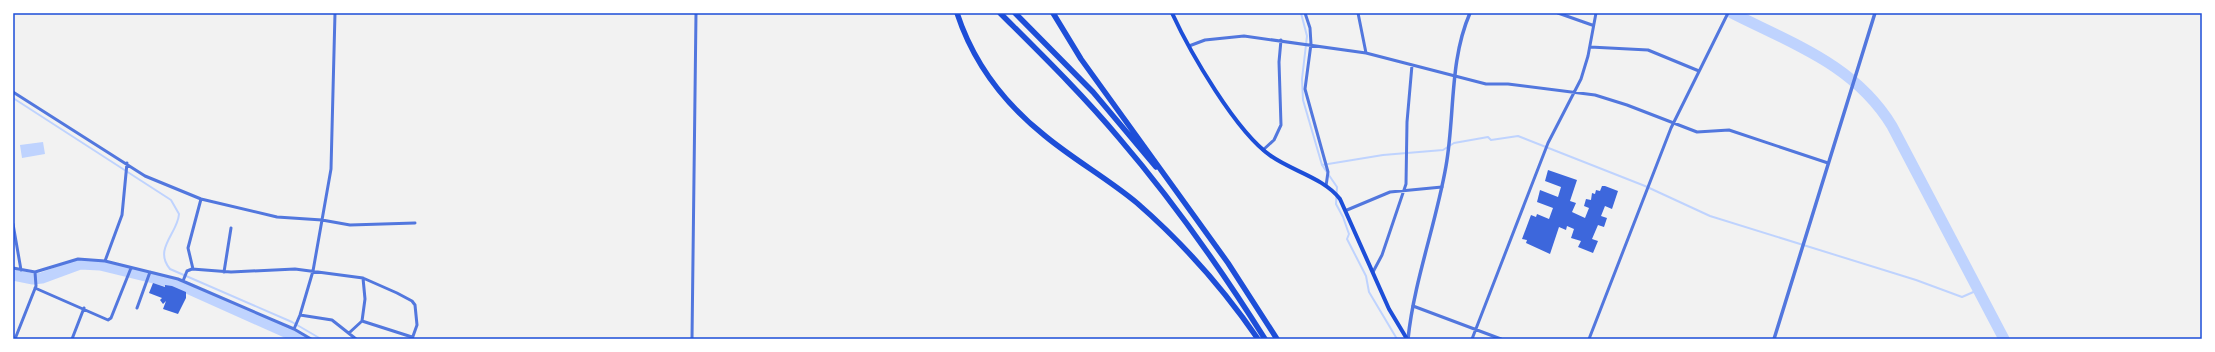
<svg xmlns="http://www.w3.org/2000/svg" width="2215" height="352" font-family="'Roboto Condensed',sans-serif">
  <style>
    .water { fill: #bfd3fe }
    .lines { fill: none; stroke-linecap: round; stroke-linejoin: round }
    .stream { stroke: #bfd3fe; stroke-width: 2 }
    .river { stroke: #bfd3fe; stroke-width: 11 }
    .building { fill: #3d67dc }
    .minor { stroke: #5277de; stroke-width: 3 }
    .tertiary { stroke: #5277de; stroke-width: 3.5 }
    .secondary { stroke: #1d4ed8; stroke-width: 4 }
    .motorway { stroke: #1d4ed8; stroke-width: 5.5 }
    .neatline { fill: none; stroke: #1d4ed8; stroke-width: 1.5 }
  </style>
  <rect width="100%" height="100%" fill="#f2f2f2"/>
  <path class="water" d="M43,142L45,154L22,158L20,145Z"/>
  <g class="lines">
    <path class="stream" d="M1301,13L1307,36L1302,79L1303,100L1322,165L1337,187L1336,204L1343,217L1349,234L1347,239L1366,276L1369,292L1397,339
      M13,98L171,200L179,214C178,233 153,249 170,269L292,322L321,339
      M1322,165L1383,155L1443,150L1454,143L1488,137L1491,140L1518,136L1645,186L1710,216L1916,280L1962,297L1978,290"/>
    <path class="river" d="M1732,13C1793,44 1855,65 1892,126L2004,339
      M13,275L33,279L42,278L80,264L100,265L178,284L301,339"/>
  </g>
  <path class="building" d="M1548,170L1577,180L1570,201L1576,203L1572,212L1585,218L1589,208L1584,206L1586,199L1591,200L1592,193L1595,194L1596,190L1600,191L1602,186H1605L1618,191L1612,209L1605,206L1601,216L1607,218L1604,227L1598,225L1592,239L1598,241L1593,253L1578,247L1581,241L1571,238L1574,229L1567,226L1566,230L1559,227L1550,254L1526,243L1527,240L1522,239L1531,215L1536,217L1537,214L1549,219L1553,208L1537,202L1540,190L1558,197L1561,187L1545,181Z
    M153,283L165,287V285L172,286L186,292V298L178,314L163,309L166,301L163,304L160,300L162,298L149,293Z"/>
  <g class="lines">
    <path class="minor" d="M1305,13L1310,28L1311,44L1305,89L1328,172L1326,186
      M1358,13L1366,53
      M1558,13L1592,25
      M1189,46L1205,40L1244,36L1366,53L1486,84H1508L1595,95L1627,105L1697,132L1729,130L1828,163
      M1590,47L1648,50L1699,71
      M13,92L145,176L201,199L277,217L322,220L350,225L415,223
      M1263,150L1274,140L1281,125L1279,62L1281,40
      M1347,210L1390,192L1442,187
      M13,224L21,270
      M105,261L122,215L127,163
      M13,268L35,272L78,259L105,261L178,279L294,329L311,339
      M193,269L188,248L201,199
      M224,272L231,228
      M1373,272L1382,255L1406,184L1407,122L1412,65
      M183,281L187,271L192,269L231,272L295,269L363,278L397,293L412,301L415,305L417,325L412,339
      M35,288L108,320L111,318L131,268
      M1413,306L1501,339
      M137,308L150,272
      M300,315L332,320L356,339
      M362,321L412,337
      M294,329L300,315L313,271L331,169L335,13
      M349,333L362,321L365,299L363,278
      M15,339L36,286L35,272
      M72,339L84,308
      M692,339L696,13
      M1472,339L1548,143L1581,79L1588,56L1596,13
      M1589,339L1671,128L1728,13"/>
    <path class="tertiary" d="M1408,339C1414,281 1436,224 1446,166C1455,116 1449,61 1470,13
      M1774,339L1875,13"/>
    <path class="secondary" d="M1172,13C1190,52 1236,132 1271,156C1292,171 1324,178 1340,199L1389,309L1407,339"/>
    <path class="motorway" d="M957,13C973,62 1004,103 1044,135C1074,160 1107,178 1137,203C1184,244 1223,288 1258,339
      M1000,13C1041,54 1082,94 1119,138C1173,201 1221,269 1265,339
      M1015,13L1093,92L1156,167
      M1053,13L1081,59L1228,263L1277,339"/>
  </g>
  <rect width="2215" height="352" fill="none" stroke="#ffffff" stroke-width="28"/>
  <rect x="14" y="14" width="2187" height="324" class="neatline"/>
</svg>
